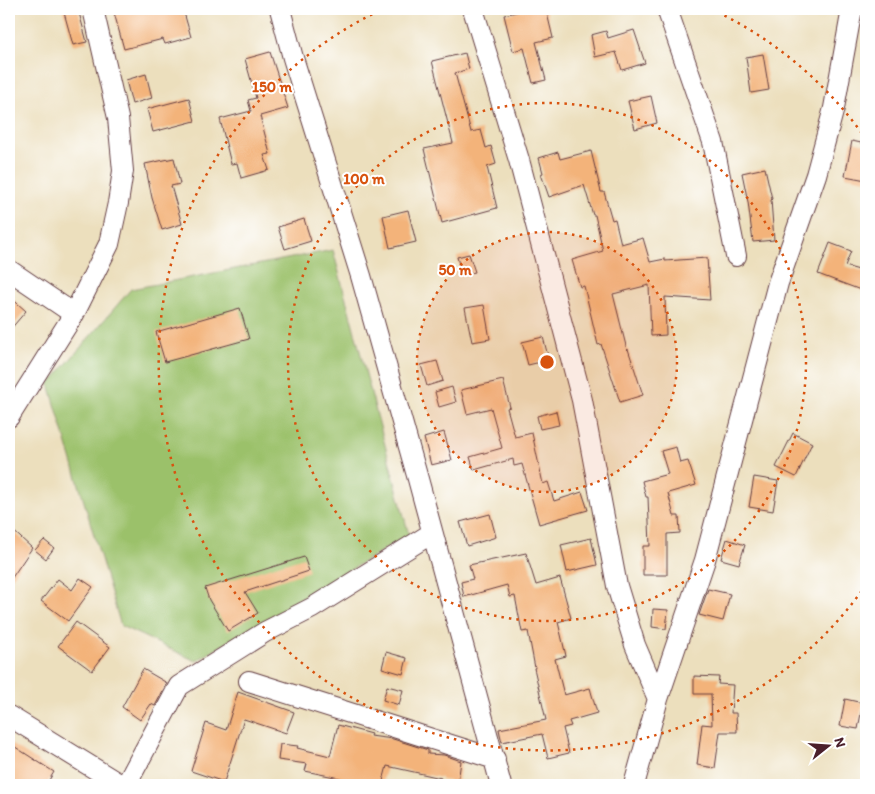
<svg xmlns="http://www.w3.org/2000/svg" width="875" height="794" font-family="Itim,sans-serif">
  <style>
    .green { fill: #9bc16b; stroke: #72704b }
    .building { fill: #f3b37a }
    .lines { fill: none; stroke-linecap: round; stroke-linejoin: round }
    .minor-casing { stroke: #623c41; stroke-width: 22 }
    .minor { stroke: #fff; stroke-width: 20 }
    .ring { fill: none; stroke: #d8530f; stroke-width: 2.5; stroke-dasharray: 2.5 5 }
    .centre { fill: #d8530f; stroke: #fff; stroke-width: 2.5 }
    .ring-label { font-size: 15px; text-anchor: middle; font-weight: bold; fill: #d8530f; stroke: #fff; stroke-width: 4; stroke-linejoin: round; paint-order: stroke }
  </style>
  <rect width="100%" height="100%" fill="#fff"/>
  <filter id="ink" filterUnits="userSpaceOnUse"><feTurbulence type="fractalNoise" baseFrequency=".02" numOctaves="2"/><feDisplacementMap in="SourceGraphic" scale="10" xChannelSelector="R" yChannelSelector="G"/><feConvolveMatrix kernelMatrix="1 2 1 2 8 2 1 2 1" color-interpolation-filters="sRGB"/></filter>
  <filter id="wash" filterUnits="userSpaceOnUse"><feTurbulence type="fractalNoise" baseFrequency=".0096" numOctaves="4" result="noise"/><feDisplacementMap in="SourceGraphic" scale="20" xChannelSelector="R" yChannelSelector="G"/><feGaussianBlur stdDeviation="1.12" result="paint"/><feColorMatrix in="noise" values="0 0 0 0 0 0 0 0 0 0 0 0 0 0 0 0 0 1.4 0 .05"/><feComposite in="paint" operator="in"/></filter>
  <g filter="url(#wash)">
    <rect width="100%" height="100%" fill="#ecdfbd"/>
    <path class="green" d="M333,250L409,535L196,661L121,626L49,384L131,289Z"/>
    <g id="blocks">
      <path class="building" d="M63,9H78L87,42L73,45Z
        M113,9H183L191,37L165,44L163,39L124,49Z
        M528,9H546L553,38L536,42L546,80L533,83L524,48L513,51L504,15Z
        M634,30L645,63L622,70L616,52L595,57L591,35L606,31L608,38Z
        M270,52L288,108L260,116L270,154L264,155L269,170L241,178L237,163L231,164L220,119L251,111L248,100L256,98L245,59Z
        M465,53L469,69L455,73L471,132L481,130L486,148L491,146L496,164L487,167L497,208L442,223L424,149L453,143L432,61Z
        M763,54L769,90L751,93L746,57Z
        M146,74L152,98L132,104L126,80Z
        M651,96L657,123L635,129L628,101Z
        M189,98L195,121L153,132L147,109Z
        M852,141L866,144V180L845,176Z
        M591,151L601,192H604L612,220L615,219L621,244L643,238L650,262L665,259V261L707,258L710,300L665,297L666,335L651,336L649,285L613,294L627,350L628,349L643,395L620,402L601,344L598,345L584,286L580,287L572,260L603,251L595,215H593L584,185L549,197L541,174L543,173L539,158L558,152L560,159Z
        M174,158L180,184L171,186L182,224L162,230L152,198L145,164Z
        M765,168L772,199L771,200L774,240L753,242L748,202L742,173Z
        M408,210L416,242L390,248L383,216Z
        M304,219L311,241L285,249L278,227Z
        M830,243L851,251L845,266L866,272V292L818,274Z
        M469,254L475,272L462,275L457,257Z
        M9,296L26,311L9,331Z
        M484,305L490,339L472,342L465,308Z
        M240,308L249,339L165,362L156,332Z
        M543,337L549,360L528,365L522,342Z
        M437,361L443,381L427,386L421,365Z
        M503,380L510,407L507,408L515,437L532,433L543,484L548,482L554,501L582,492L588,510L539,524L522,464L514,466L513,459L474,470L470,457L502,448L491,408L467,414L461,390Z
        M452,387L456,402L439,407L435,392Z
        M556,411L559,425L540,429L537,416Z
        M444,432L452,460L431,465L424,438Z
        M793,433L812,443L796,477L776,467Z
        M676,447L680,463L688,461L696,485L668,493L674,516H679L680,533L667,534V575H643V546H650L648,497H646L642,481L668,474L661,451Z
        M754,477L778,481L773,511L749,507Z
        M490,514L496,537L467,546L460,522Z
        M9,527L32,548L9,582Z
        M591,538L597,565L567,572L561,545Z
        M727,539L745,545L739,564L721,559Z
        M44,540L54,548L46,559L35,550Z
        M526,553L536,585L560,578L571,618L558,622L566,656L555,659L564,695L590,688L597,713L569,721L571,726L563,728L569,753L548,758L542,734L502,742L500,734L499,729L546,720L534,668H535L528,631L522,632L515,596L510,597L507,585L464,597L461,582L473,579L469,565Z
        M304,557L309,571L245,592L258,613L228,631L209,600L205,588Z
        M80,578L93,587L68,621L41,601L58,579L72,590Z
        M708,589L730,594L723,621L699,615Z
        M653,609L668,610L666,629L652,627Z
        M76,622L110,647L92,671L58,646Z
        M386,652L407,658L403,674L382,668Z
        M143,669L167,683L155,706L151,704L140,720L122,707Z
        M694,676L719,677L718,684L733,685L731,713H736L737,732H720L715,768L697,765L702,724L712,725L711,694H694Z
        M387,686L403,690L399,705L383,700Z
        M238,692L294,712L286,733L244,719L224,782L191,771L206,723L226,730Z
        M845,699L863,703L858,729L840,726Z
        M338,725L371,734L370,736L393,739L428,750V754L444,755L461,761L458,782L441,780V778L387,766L382,785H363L364,783L305,771L307,764L278,760L280,744L298,746L297,748L330,756Z
        M9,743L54,772L46,785H18L9,780Z"/>
    </g>
  </g>
  <g filter="url(#ink)">
    <use href="#blocks" fill-opacity="0" stroke="#623c41" stroke-width="1"/>
    <g class="lines">
      <g class="minor-casing">
        <path id="minor" d="M280,9L293,58L361,276L418,479L501,785
          M473,9L519,160L582,400L617,586L635,645L658,699
          M667,9L713,142L736,256
          M9,270L74,314
          M9,417L74,314L109,244L118,203L123,171L118,118L93,9
          M249,681L495,759
          M9,716L121,785
          M126,785L179,686L265,632L312,608L432,533
          M634,785L658,699L705,560L778,283L816,175L834,108L852,9"/>
      </g>
      <use href="#minor" class="minor"/>
    </g>
  </g>
  <circle cx="547" cy="362" r="130" fill="#d8530f" fill-opacity=".12"/>
  <g class="ring">
    <circle cx="547" cy="362" r="130"/>
    <circle cx="547" cy="362" r="259"/>
    <path d="M866 585A389 389 0 1 1 383 9M711 9A389 389 0 0 1 866 139"/>
  </g>
  <circle cx="547" cy="362" r="8" class="centre"/>
  <g class="ring-label">
    <text x="272" y="92">150 m</text>
    <text x="364" y="184">100 m</text>
    <text x="455" y="275">50 m</text>
  </g>
  <rect width="875" height="794" fill="none" stroke="#fff" stroke-width="30"/>
  <g transform="translate(828 746) rotate(73)" stroke="#ffffff" stroke-width="4" paint-order="stroke">
  <path d="M0-4L9 19L0 12L-9 19Z" fill="#4a1f2b"/>
  <text y="-8" font-size="14" font-weight="bold" text-anchor="middle" fill="#4a1f2b">N</text>
  </g>
</svg>
